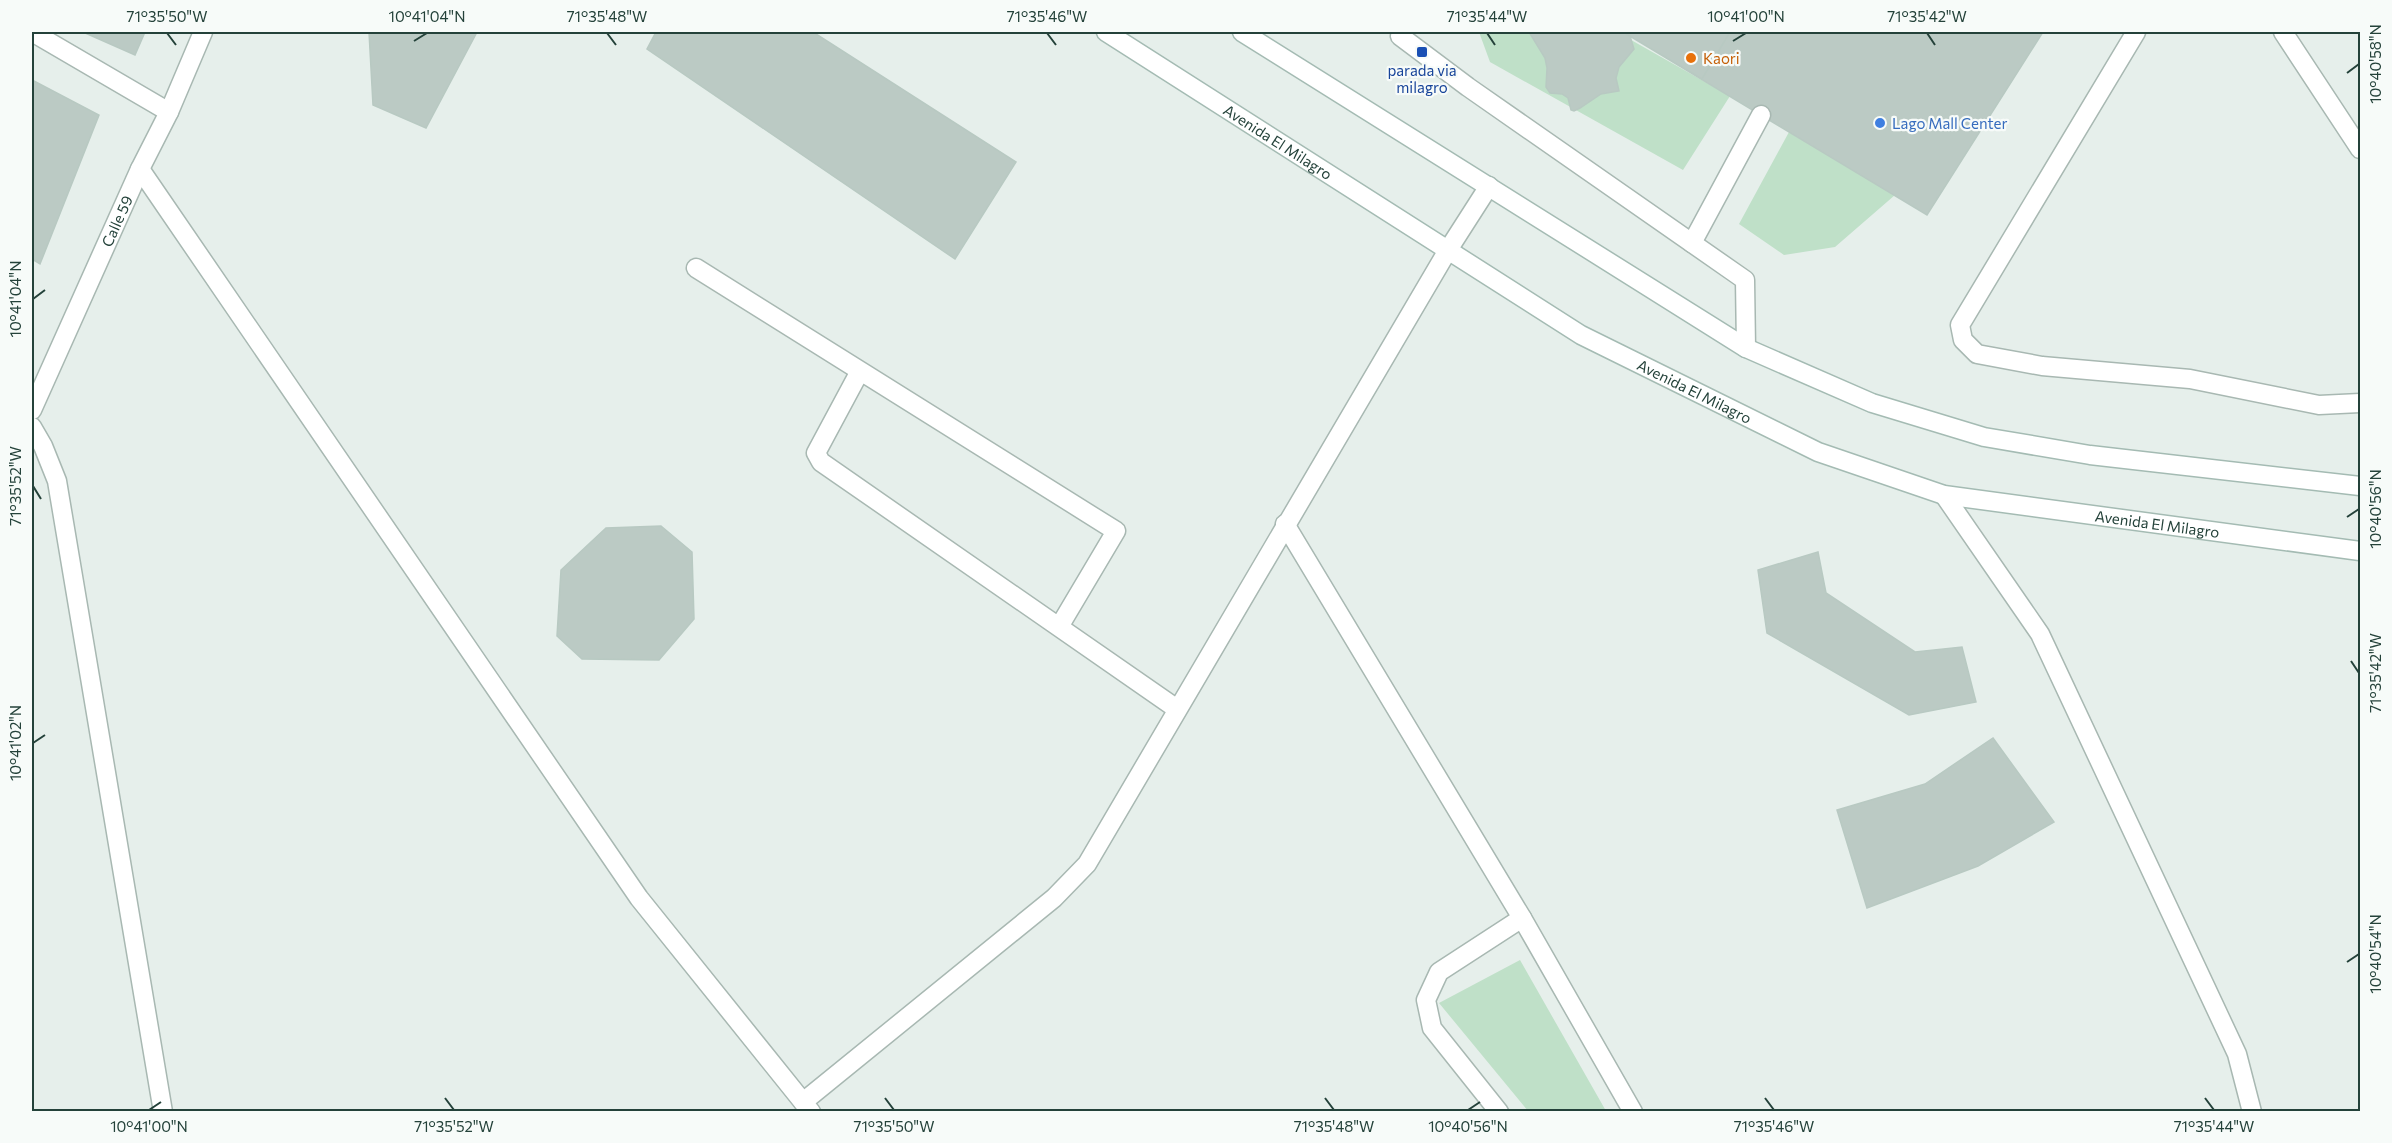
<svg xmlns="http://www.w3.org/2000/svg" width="2392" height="1143" font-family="Commissioner,sans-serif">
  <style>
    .green { fill: #bfe0c8 }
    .building { fill: #bbcac4; stroke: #b8c9c2; stroke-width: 1.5 }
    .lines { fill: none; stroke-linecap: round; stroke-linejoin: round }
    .lane-casing { stroke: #a8b8b2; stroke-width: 21 }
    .street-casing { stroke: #a8b8b2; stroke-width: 21 }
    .secondary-casing { stroke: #a4bbb3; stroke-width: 21 }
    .lane { stroke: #fff; stroke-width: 18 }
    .street { stroke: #fff; stroke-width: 18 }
    .secondary { stroke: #fff; stroke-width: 18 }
    .ticks { fill: none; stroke: #24423a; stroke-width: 2 }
    .transit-dot { fill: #1a4fb4; stroke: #f7fbf9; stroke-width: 2 }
    .food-dot { fill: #e8710a; stroke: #f7fbf9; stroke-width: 2 }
    .shop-dot { fill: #3f7fe0; stroke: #f7fbf9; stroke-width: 2 }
    .labels { text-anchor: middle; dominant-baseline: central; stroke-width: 4.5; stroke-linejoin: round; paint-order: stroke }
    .food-label { font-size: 15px; fill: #c56008; stroke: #f7fbf9; text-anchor: start }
    .transit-label { font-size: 15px; fill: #164399; stroke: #f7fbf9 }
    .shop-label { font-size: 15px; fill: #366cbe; stroke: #f7fbf9; text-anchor: start }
    .street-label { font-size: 15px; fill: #24423a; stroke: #f7fbf9 }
    .neatline { fill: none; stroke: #24423a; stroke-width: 2 }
    .ticks-label { font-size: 15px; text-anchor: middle; fill: #24423a }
  </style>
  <rect width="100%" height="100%" fill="#e6efeb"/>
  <path class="green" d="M1479,32H1617L1730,96L1683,170L1490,62Z
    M1789,132L1895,195L1835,247L1784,255L1739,224Z
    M1520,960L1606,1111H1528L1439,1003Z"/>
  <path class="building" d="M83,32H145L135,55Z
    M369,32H477L426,128L373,105Z
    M656,32H813L1016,162L955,259L647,49Z
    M1529,32H1623L1630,36L1634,49L1619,67L1616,78L1619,91L1601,94L1580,108L1574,111L1571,110L1568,98L1562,94L1550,93L1546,87L1547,68L1545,58Z
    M1623,32H2043L1927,215Z
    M1623,32H1730L1702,79Z
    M32,80L99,115L40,264L32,259Z
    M661,526L692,552L694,619L659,660L582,659L557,636L561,570L606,528Z
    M1818,552L1826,593L1915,652L1962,647L1976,702L1909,715L1767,633L1758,570Z
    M1993,738L2054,822L1978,866L1867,908L1837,810L1925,784Z"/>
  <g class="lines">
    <g class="lane-casing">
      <path id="lane" d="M32,32L169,112
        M1403,32L1400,36L1468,87L1745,280L1746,348
        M2136,32L1960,325L1963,340L1977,354L2042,366L2190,379L2319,405L2360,403
        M2283,32L2360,149
        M696,268L1116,531L1059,627
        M860,371L816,453L821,462L1177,709"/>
    </g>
    <g class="street-casing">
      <g id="street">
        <path d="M140,169L639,898L811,1112"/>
        <path d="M1692,243L1761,115"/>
        <path id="s1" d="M32,410L140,169L169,112L203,32"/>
        <path d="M32,427L43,446L57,481L163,1112"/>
        <path d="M1944,495L2040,634L2237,1054L2252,1112"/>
        <path d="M1285,524L1522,918L1633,1112"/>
        <path d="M803,1102L1054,898L1087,864L1448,250L1489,186"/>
        <path d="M1499,1112L1432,1028L1426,1000L1439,972L1522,918"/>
      </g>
    </g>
    <g class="secondary-casing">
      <g id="secondary">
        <path id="s2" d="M1106,32L1581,335L1818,452L1944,495L2360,551"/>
        <path d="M1242,32L1746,348L1872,403L1984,437L2090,455L2360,486"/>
      </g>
    </g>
    <use href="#lane" class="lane"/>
    <use href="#street" class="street"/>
    <use href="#secondary" class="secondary"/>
  </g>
  <path class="ticks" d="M167,33L176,45M607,33L616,45M1047,33L1056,45M1487,33L1495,45M1927,33L1935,45M414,41L427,33M1733,41L1746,33M2347,73L2359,64M33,299L45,290M33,486L41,499M2347,517L2359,509M2351,661L2359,673M33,743L45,735M2347,962L2359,954M445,1098L454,1110M885,1098L894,1110M1325,1098L1334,1110M1765,1098L1774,1110M2205,1098L2214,1110M149,1110L161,1102M1468,1110L1480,1102"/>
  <rect class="transit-dot" x="1416" y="46" width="12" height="12" rx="3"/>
  <circle class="food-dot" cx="1691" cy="58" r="6"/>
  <circle class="shop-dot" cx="1880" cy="123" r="6"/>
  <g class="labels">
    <g class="food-label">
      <text x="1703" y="58">Kaori</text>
    </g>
    <g class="transit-label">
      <text x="1422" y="70">parada via<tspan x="1422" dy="17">milagro</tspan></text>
    </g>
    <g class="shop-label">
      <text x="1892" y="123">Lago Mall Center</text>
    </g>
    <g class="street-label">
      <text stroke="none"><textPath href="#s2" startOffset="204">Avenida El Milagro</textPath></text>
      <text stroke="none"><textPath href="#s1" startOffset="207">Calle 59</textPath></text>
      <text stroke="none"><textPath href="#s2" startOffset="690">Avenida El Milagro</textPath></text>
      <text stroke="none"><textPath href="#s2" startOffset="1176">Avenida El Milagro</textPath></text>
    </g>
  </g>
  <rect width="2392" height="1143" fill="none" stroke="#f7fbf9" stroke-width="66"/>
  <rect x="33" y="33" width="2326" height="1077" class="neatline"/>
  <g class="ticks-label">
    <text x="167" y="22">71°35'50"W</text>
    <text x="427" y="22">10°41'04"N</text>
    <text x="607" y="22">71°35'48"W</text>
    <text x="1047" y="22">71°35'46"W</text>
    <text x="1487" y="22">71°35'44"W</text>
    <text x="1746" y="22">10°41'00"N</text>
    <text x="1927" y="22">71°35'42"W</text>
    <text transform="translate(2376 64) rotate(-90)" y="5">10°40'58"N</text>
    <text transform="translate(16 299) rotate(-90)" y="5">10°41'04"N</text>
    <text transform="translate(16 486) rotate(-90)" y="5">71°35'52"W</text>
    <text transform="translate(2376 509) rotate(-90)" y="5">10°40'56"N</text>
    <text transform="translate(2376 673) rotate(-90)" y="5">71°35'42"W</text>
    <text transform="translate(16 743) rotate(-90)" y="5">10°41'02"N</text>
    <text transform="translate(2376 954) rotate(-90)" y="5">10°40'54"N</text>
    <text x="149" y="1132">10°41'00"N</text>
    <text x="454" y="1132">71°35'52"W</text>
    <text x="894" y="1132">71°35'50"W</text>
    <text x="1334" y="1132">71°35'48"W</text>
    <text x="1468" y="1132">10°40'56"N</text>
    <text x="1774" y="1132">71°35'46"W</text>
    <text x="2214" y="1132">71°35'44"W</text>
  </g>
</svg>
